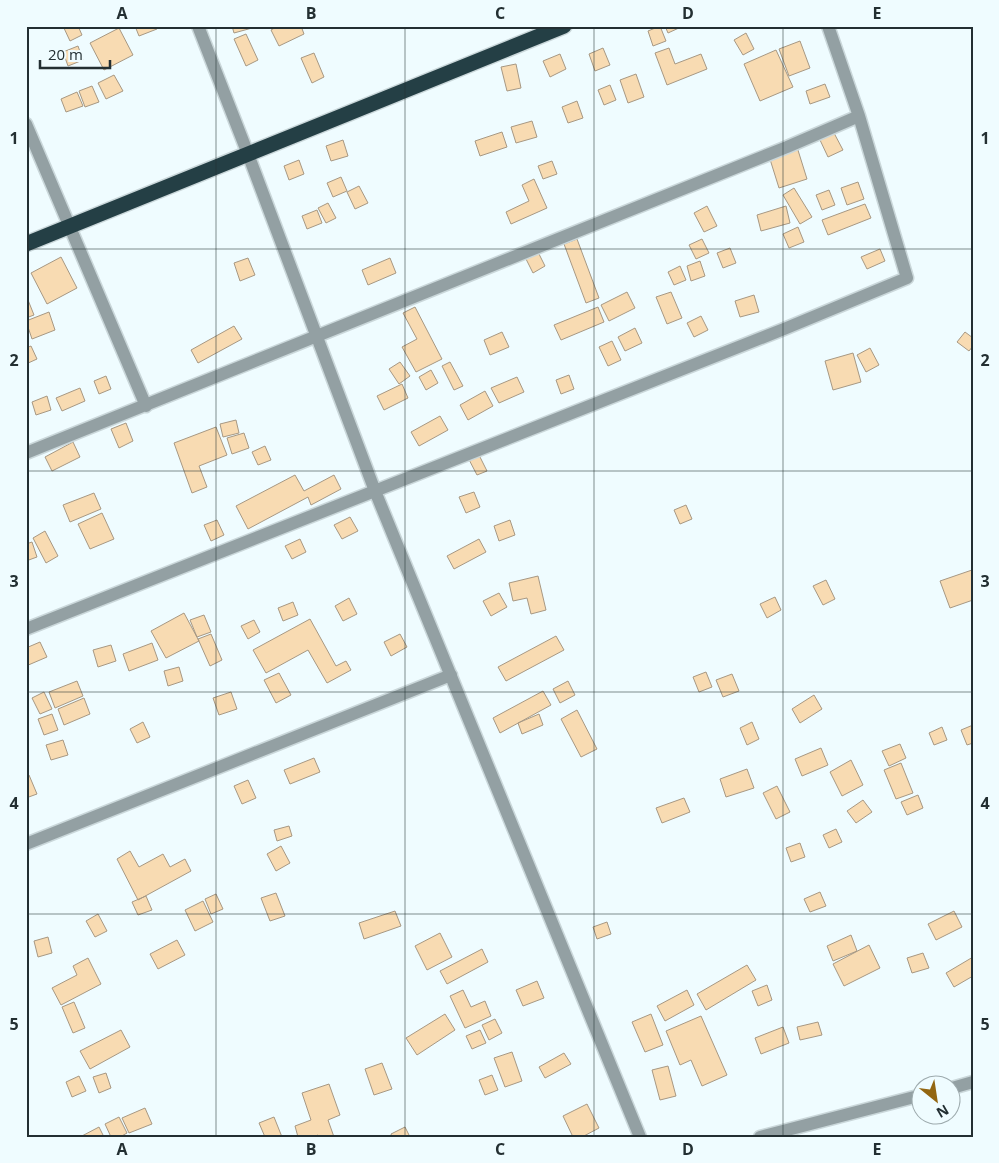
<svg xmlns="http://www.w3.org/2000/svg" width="999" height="1163" font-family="'Open Sans',sans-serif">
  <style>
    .building { fill: #f8dbb2; stroke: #a79883 }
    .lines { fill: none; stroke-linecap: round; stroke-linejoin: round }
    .street-casing { stroke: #cad7da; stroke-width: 15 }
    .highway-casing { stroke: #cad7da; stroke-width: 18 }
    .street { stroke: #93a0a3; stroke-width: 12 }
    .highway { stroke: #243f45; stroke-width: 15 }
    .grid { fill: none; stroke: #232f32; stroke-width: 1; stroke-opacity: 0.55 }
    .neatline { fill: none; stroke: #232f32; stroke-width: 2 }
    .grid-label { font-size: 16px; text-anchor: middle; font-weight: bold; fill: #232f32 }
  </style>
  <rect width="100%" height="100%" fill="#effcff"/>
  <path class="building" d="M63,26H78L82,35L70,41Z
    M135,26H155L157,29L139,36Z
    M232,26H251L252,28L234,33Z
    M278,26H301L304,34L279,46L271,30Z
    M660,26L666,41L653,46L648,31Z
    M665,26H681V27L668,33Z
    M119,28L133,55L104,70L90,43Z
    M746,33L754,49L743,55L734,40Z
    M246,34L258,60L246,66L234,39Z
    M800,41L810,68L789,76L779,49Z
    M78,46L83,60L68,66L63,52Z
    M603,48L610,65L595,71L589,54Z
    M669,48L675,64L701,54L707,69L667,85L655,53Z
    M776,50L793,87L760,101L744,64Z
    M314,53L324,77L312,83L301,58Z
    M560,54L566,69L550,77L543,61Z
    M516,64L521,88L507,91L501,67Z
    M636,74L644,97L628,103L620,80Z
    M114,75L123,91L106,99L98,83Z
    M825,84L830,97L810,104L806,91Z
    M610,85L616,100L604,105L598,90Z
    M92,86L99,102L85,107L79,91Z
    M77,92L83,106L66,112L61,99Z
    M577,101L583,118L568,123L562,107Z
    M532,121L537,137L516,143L511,127Z
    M502,132L507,147L480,156L475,141Z
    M834,133L843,150L828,157L820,140Z
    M343,140L348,156L331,161L326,146Z
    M797,147L807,179L779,188L769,156Z
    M299,160L304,174L289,180L284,166Z
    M552,161L557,174L543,179L538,166Z
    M341,177L347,191L333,197L327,183Z
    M534,179L547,208L511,224L506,212L529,201L522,185Z
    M858,182L864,199L847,205L841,188Z
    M359,186L368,203L355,209L347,192Z
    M794,188L812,217L800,224L783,195Z
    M829,190L835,205L822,210L816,195Z
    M328,203L336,218L326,223L318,208Z
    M865,204L871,218L828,235L822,220Z
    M707,206L717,226L704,232L694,213Z
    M786,206L790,223L761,231L757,215Z
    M317,210L322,223L307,229L302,216Z
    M798,227L804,242L789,248L783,234Z
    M577,239L599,298L586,303L564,244Z
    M702,239L709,253L696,259L689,245Z
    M730,248L736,263L723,268L717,253Z
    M880,249L885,261L867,269L861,257Z
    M538,252L545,266L533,273L525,257Z
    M61,257L77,288L47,304L31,273Z
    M248,258L255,275L240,281L234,263Z
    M390,258L396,273L368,285L362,270Z
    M700,261L705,276L691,281L687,266Z
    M680,266L686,280L674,285L668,272Z
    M627,292L635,308L609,321L601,305Z
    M671,292L682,318L667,324L656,297Z
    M754,295L759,312L740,317L735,301Z
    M26,300H28L34,315L26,318Z
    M415,307L442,359L416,372L402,347L417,339L403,313Z
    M598,307L604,322L561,340L554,325Z
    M49,312L55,330L32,339L26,321Z
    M701,316L708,330L694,337L687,323Z
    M234,326L242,339L198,363L191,350Z
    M635,328L642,343L625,351L618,337Z
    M502,332L509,347L490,355L484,340Z
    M965,332L973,338V346L969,351L957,342Z
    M612,341L621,360L608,366L599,347Z
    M31,346L37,359L26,364V348Z
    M870,348L879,365L866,372L857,355Z
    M853,353L861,382L833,390L825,361Z
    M400,362L410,376L399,384L389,369Z
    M450,362L463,386L454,390L442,366Z
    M431,370L438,383L426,390L419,377Z
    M569,375L574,389L561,394L556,380Z
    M106,376L111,389L99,394L94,381Z
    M517,377L524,392L499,403L491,388Z
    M402,384L408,398L384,410L377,396Z
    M80,388L85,401L62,411L56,398Z
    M485,391L493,406L468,420L460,405Z
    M47,396L51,410L36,415L32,402Z
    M440,416L448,430L419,446L411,432Z
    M236,420L239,433L223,437L220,424Z
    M126,423L133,441L119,448L111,429Z
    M216,427L227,455L199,466L207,487L192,493L174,443Z
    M244,433L249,448L232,454L227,438Z
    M73,442L80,457L52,471L45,457Z
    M474,445L487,471L477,475L464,450Z
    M265,446L271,460L258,465L252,452Z
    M295,475L304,491L334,475L341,489L311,505L308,497L248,529L236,506Z
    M474,492L480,507L466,513L459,497Z
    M94,493L101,509L70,522L63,505Z
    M686,505L692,519L680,524L674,510Z
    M102,513L114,539L90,549L78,524Z
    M350,517L358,531L342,539L334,525Z
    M217,520L224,535L211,541L204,525Z
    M510,520L515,535L499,541L494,526Z
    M45,531L58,556L46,563L33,538Z
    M300,539L306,552L292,559L285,546Z
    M479,539L486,552L454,569L447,556Z
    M32,542L37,557L26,561V544Z
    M972,570L973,573V600L950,608L940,581Z
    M538,576L546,610L531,614L527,598L513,601L509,583Z
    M826,580L835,599L823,605L813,586Z
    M499,593L507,607L491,616L483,601Z
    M775,597L781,610L767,618L760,604Z
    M349,598L357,614L343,621L335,606Z
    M293,602L298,615L283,621L278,608Z
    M184,613L199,641L166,658L151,631Z
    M204,615L211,632L197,637L190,620Z
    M310,619L336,666L346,661L351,670L327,683L308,650L266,673L253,650Z
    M254,620L260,632L248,639L241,626Z
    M211,634L222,660L210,666L198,639Z
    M400,634L407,647L391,656L384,642Z
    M556,636L564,650L506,681L498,667Z
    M40,642L47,657L26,666V648Z
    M152,643L158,660L129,671L123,654Z
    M111,645L116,661L98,667L93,650Z
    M179,667L183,681L168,686L164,671Z
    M706,672L712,687L699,692L693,677Z
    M279,673L291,695L276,703L264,680Z
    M732,674L739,691L723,697L716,680Z
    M77,681L83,696L55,708L49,692Z
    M568,681L575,695L560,703L553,689Z
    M543,691L551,705L500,733L493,718Z
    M44,692L52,709L40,714L32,698Z
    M231,692L237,709L219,715L213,698Z
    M814,695L822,709L800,723L792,709Z
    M84,698L90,714L64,725L58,709Z
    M577,710L597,749L581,757L561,719Z
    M52,714L58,730L44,735L38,719Z
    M539,714L543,725L522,734L518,723Z
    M143,722L150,737L137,743L130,729Z
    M752,722L759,739L747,745L740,728Z
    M973,725V743L967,745L961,730Z
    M942,727L947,740L934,745L929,733Z
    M63,740L68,755L51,760L46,745Z
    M900,744L906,758L889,766L882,751Z
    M821,748L828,765L802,776L795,759Z
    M314,758L320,772L290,784L284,770Z
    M851,760L863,785L842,796L830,772Z
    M901,763L913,793L896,799L884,770Z
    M747,769L754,788L726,797L720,779Z
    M29,775L37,794L26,798V776Z
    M248,780L256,798L242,804L234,786Z
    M777,786L790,812L776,819L763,793Z
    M918,795L923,808L907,815L901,802Z
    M684,798L690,812L662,823L656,808Z
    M863,800L872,812L856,823L847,811Z
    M289,826L292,836L277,841L274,830Z
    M836,829L842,842L829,848L823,835Z
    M800,843L805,857L791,862L786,848Z
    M281,846L290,863L276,871L267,854Z
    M130,851L139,867L163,854L170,867L185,859L191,871L138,900L117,859Z
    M820,892L826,906L810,912L804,899Z
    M276,893L285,916L270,921L261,898Z
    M216,894L223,909L211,914L205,899Z
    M146,896L152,910L138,915L132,902Z
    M203,901L213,922L195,931L185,910Z
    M395,911L401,926L364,939L359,923Z
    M954,911L962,927L936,940L928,924Z
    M98,914L107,931L95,937L86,921Z
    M607,922L611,934L597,939L593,927Z
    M440,933L452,957L427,970L415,946Z
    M851,935L857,951L833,961L827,946Z
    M48,937L52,953L38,957L34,941Z
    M177,940L185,955L158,969L150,954Z
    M869,945L880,968L844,986L833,964Z
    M482,949L488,962L447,984L440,971Z
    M923,953L929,968L912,973L907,958Z
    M973,957V976L954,987L946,973Z
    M88,958L101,984L61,1005L52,988L77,975L73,966Z
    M747,965L756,980L706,1010L697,994Z
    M537,981L544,998L523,1006L516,990Z
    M767,985L772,1000L758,1006L752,991Z
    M463,990L471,1007L485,1001L491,1016L465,1028L450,996Z
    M687,990L694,1005L665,1021L657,1006Z
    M74,1002L85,1028L73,1033L62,1007Z
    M445,1014L455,1030L417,1055L406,1038Z
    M651,1014L663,1045L645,1052L632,1022Z
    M701,1016L727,1075L702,1086L691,1060L680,1065L666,1031Z
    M495,1019L502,1033L489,1040L482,1025Z
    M818,1022L822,1035L800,1040L797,1027Z
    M783,1027L789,1043L761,1054L755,1038Z
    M121,1030L130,1047L90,1069L80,1051Z
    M480,1030L486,1043L472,1049L466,1036Z
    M512,1052L522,1081L505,1087L494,1058Z
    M564,1053L571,1064L545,1078L539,1067Z
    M382,1063L392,1089L374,1095L365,1069Z
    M668,1066L676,1096L660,1100L652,1070Z
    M106,1073L111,1088L99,1093L93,1077Z
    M492,1075L498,1090L485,1095L479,1080Z
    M79,1076L86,1091L72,1097L66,1082Z
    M329,1084L340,1115L328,1120L334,1137H318V1135L313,1137H298L295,1126L311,1120L302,1093Z
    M587,1104L599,1128L582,1137H573L563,1116Z
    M145,1108L152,1124L129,1133L122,1118Z
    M119,1117L127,1133L120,1137H111L105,1124Z
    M274,1117L282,1137H265L259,1123Z
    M99,1127L104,1137H80Z
    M405,1127L410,1137H392L391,1134Z"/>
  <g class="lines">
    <g class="street-casing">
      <path id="street" d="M198,26L248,154L375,491L640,1137
        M26,124L146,406
        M26,453L787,147L859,116
        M26,629L784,329L907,278L859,116L828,26
        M26,844L451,675
        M952,1088L973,1082
        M760,1137L922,1095"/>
    </g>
    <g class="highway-casing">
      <path id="highway" d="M26,244L564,26"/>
    </g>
    <use href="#street" class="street"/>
    <use href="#highway" class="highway"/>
  </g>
  <path class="grid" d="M216,26V1137M405,26V1137M594,26V1137M783,26V1137M26,249H973M26,471H973M26,692H973M26,914H973"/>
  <rect width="999" height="1163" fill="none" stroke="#effcff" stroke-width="55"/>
  <g transform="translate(936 1100) rotate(150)"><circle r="24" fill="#effcff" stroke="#9daaad"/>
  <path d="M0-4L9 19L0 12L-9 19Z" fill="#936611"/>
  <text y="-8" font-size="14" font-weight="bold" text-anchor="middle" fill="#232f32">N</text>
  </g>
  <path d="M40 60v8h70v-8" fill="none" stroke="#232f32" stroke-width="2.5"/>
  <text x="48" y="60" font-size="15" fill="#232f32" stroke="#effcff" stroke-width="4" paint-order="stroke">20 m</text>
  <rect x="28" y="28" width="944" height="1108" class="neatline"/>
  <g class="grid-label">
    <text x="122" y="19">A</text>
    <text x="311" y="19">B</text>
    <text x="500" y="19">C</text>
    <text x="688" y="19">D</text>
    <text x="877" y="19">E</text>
    <text x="14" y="144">1</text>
    <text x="985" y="144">1</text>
    <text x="14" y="366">2</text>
    <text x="985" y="366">2</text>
    <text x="14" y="587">3</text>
    <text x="985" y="587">3</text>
    <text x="14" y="809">4</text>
    <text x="985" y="809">4</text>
    <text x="14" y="1030">5</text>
    <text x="985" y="1030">5</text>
    <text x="122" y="1155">A</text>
    <text x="311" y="1155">B</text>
    <text x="500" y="1155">C</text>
    <text x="688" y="1155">D</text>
    <text x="877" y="1155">E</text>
  </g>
</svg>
